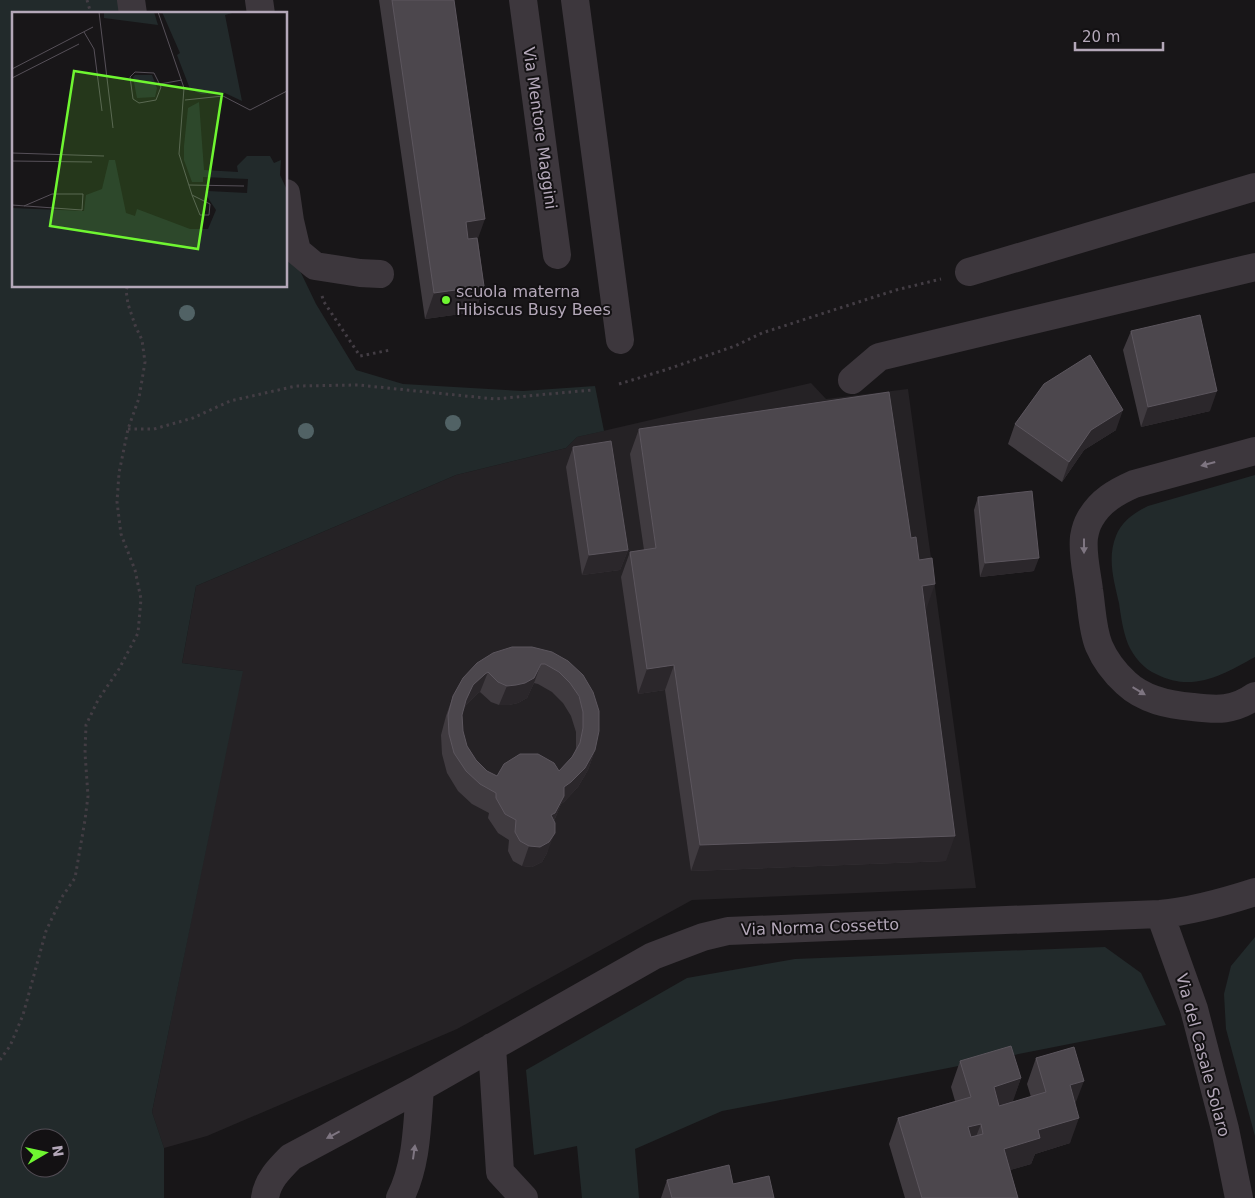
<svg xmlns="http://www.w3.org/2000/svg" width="1255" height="1198" font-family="'DejaVu Sans',sans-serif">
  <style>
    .built { fill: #252225 }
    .green { fill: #222a2b; fill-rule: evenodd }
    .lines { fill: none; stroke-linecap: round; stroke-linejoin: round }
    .path { stroke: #433d44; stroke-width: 3; stroke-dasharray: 2.5 4; stroke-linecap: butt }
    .minor { stroke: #3d373d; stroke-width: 28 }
    .tree { fill: #516265 }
    .wall { fill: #403b40; fill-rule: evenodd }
    .shaded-wall { fill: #2b272b }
    .building { fill: #4c474d; stroke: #5c565e; fill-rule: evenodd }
    .oneway { fill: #7e7581 }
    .poi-dot { fill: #6ff631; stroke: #131113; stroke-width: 2 }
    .labels { text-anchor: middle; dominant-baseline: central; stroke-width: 4; stroke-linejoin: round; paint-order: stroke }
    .street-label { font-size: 16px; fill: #b4a8b9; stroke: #131113 }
    .poi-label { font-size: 16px; fill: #b4a8b9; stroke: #131113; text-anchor: start }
    .inset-road { fill: none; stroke: #565058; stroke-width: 1 }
    .view { fill: #6ff631; fill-opacity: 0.15; stroke: #6ff631; stroke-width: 2.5 }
    .inset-edge { fill: none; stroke: #b4a8b9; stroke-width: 2.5 }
  </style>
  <rect width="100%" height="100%" fill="#181618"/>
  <path class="built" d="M811,383L826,399L908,389L976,888L692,900L457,1029L207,1136L164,1148L152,1112L242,671L182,663L196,586L456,475L566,448L577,437Z"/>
  <path class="green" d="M0,0H123L125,14H14V286H286V248H289L316,304L356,370L403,384L523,391L595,386L604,431L577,437L566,448L456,475L196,586L182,663L243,671L152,1112L164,1148V1198H0ZM30,1138H60V1168H30Z
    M1255,475V657C1222,675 1193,693 1156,674C1144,669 1133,656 1128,644C1123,631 1121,617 1119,603C1114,581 1107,558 1116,536C1121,522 1135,512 1148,506Z
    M1255,937V1136L1226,1029L1224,994L1231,966Z
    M1105,947L1141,973L1166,1025L933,1071L722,1111L635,1149L639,1198H582L577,1146L534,1155L526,1070L687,978L795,959Z"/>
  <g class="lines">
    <path class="path" d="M87,0L91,14
      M322,296L324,302L360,356L390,350
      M619,384L665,370L735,346L762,333L896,290L941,279
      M128,429H154L193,418L230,401L296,386L358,385L495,399L592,390
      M0,1060L10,1046L23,1015L46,931L62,897L75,878L85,820L88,796L85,753L86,725L98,700L119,669L138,633L141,599L135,570L121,534L117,502L119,473L128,429L139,398L145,362L142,340L135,325L128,304L126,290L128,286"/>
    <path class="minor" d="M131,0L133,14
      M259,0L261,14
      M523,0L557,255
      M575,0L620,340
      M286,193L290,221L286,222
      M290,221L297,251L315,266L360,273L380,274
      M969,272L1255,187
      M852,380L879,357L1255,267
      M1255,451L1134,484C1116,492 1100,501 1090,519C1087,524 1085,531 1084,537C1082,554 1087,573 1089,590C1092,609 1092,629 1099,646C1105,660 1115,673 1126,683C1144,700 1169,705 1193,707C1217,710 1234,711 1255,696
      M1160,914L1194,1009L1225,1129L1239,1198
      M492,1047L500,1172L524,1198
      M420,1088L653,956L703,937L728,931L1160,914C1193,911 1224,902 1255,892
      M265,1198C267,1181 279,1169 291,1157L420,1088C417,1125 417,1165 400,1198"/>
  </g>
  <g class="tree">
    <circle cx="187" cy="313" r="8"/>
    <circle cx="453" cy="423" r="8"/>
    <circle cx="306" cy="431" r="8"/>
  </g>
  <path class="wall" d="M379,0H454L478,240L484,286L475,312L425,319Z
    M1131,331L1210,411L1141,427L1123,350Z
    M1015,424L1116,430L1084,450L1062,482L1008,444Z
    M639,429L911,538L925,610L946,861L691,871L665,690L638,694L621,577L630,552L644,550L630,454Z
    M573,447L628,550L620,570L582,575L566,467Z
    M978,497L1034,571L980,577L974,510Z
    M568,661L595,750L588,770L578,787L564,802L561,804L554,821L547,853L542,862L532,867L522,866L513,861L508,851L509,840L498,833L488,818L489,813L472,804L458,791L447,773L442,754L441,735L446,716L453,696L477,663ZM534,683L538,684L552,692L563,703L571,716L576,732V748L575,752L572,757L559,771L497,776L487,771L476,760L467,746L463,731L462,715L463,711L466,705L478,693L480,692L491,702L499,705H509L518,703L527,698Z
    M1036,1058L1075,1104L1070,1143L1035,1154L1031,1164L1010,1170L1018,1198H905L889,1144L898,1118L955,1101L951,1087L960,1061L1021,1078L1012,1102L1031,1097L1027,1084Z
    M667,1180L733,1184L774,1198H661Z"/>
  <path class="shaded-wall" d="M485,219L476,244L456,247L466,222Z
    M484,286L475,312L425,319L434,293Z
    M1217,391L1210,411L1141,427L1148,407Z
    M1123,410L1116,430L1084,450L1062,482L1069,462L1091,430Z
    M628,550L620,570L582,575L589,555Z
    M1039,558L1034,571L980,577L985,563Z
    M935,584L926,610L922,586Z
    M541,664L534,683L527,698L518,703L509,705H499L507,686Z
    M674,665L665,690L638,694L647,669Z
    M488,672L480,692L478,693L466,705L459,720L466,700L473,685L485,674Z
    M595,750L588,770L578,787L564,802L561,804L556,816L548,833L551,815L564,787Z
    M555,833L547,853L542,862L532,867L522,866L529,846Z
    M955,836L946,861L691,871L700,845Z
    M1021,1078L1012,1104L984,1112L994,1087Z
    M1084,1081L1074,1107L1070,1085Z
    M1079,1118L1070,1143L1035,1154L1031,1164L994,1175L1004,1149L1038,1130Z
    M981,1124L971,1149L968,1127Z"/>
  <path class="building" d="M392,0H454L485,219L466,222L468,239L477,238L484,286L434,293Z
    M1200,315L1217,391L1148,407L1131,331Z
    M1090,355L1123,410L1091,430L1069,462L1015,424L1044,384Z
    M889,392L911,538L916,537L919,560L932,558L935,584L922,586L955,836L700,845L674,665L647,669L630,552L656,548L639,429Z
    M611,441L628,550L589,555L573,447Z
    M1032,491L1039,558L985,563L978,497Z
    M512,647H532L552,652L568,661L583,675L593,692L599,711V731L595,750L585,768L571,782L564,787V796L555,813L551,815L555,823V833L549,842L540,847L529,846L520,841L515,832L516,820L505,814L496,798V793L480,784L466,771L454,753L449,734L448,715L453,696L463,678L477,663L493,653ZM541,664H545L559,672L570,683L579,696L583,712V728L580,743L572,757L559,771L554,763L538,754H520L504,764L497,776L487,771L476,760L467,746L463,731L462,715L466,700L473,685L485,674L488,672L498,682L507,686L516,685L525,683L534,678Z
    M1011,1046L1021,1078L994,1087L999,1106L1046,1092L1036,1058L1074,1047L1084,1081L1070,1085L1079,1118L1038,1130L1040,1138L1004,1149L1018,1198H922L898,1118L971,1097L960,1061ZM981,1124L983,1134L971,1137L968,1127Z
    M729,1165L733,1184L769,1176L774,1198H672L667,1180Z"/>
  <defs><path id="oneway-solid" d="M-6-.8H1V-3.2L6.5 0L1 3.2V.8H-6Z" transform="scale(1.25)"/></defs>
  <g class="oneway">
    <use href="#oneway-solid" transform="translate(1208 464) rotate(165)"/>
    <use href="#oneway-solid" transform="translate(1084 546) rotate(90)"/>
    <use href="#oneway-solid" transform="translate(1139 691) rotate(31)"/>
    <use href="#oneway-solid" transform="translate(333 1135) rotate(152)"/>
    <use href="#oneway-solid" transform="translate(414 1152) rotate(-82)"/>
  </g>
  <circle class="poi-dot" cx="446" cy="300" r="5"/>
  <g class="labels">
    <g class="street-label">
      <text transform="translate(540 128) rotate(82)">Via Mentore Maggini</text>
      <text transform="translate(820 927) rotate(-2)">Via Norma Cossetto</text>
      <text transform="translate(1203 1055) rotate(75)">Via del Casale Solaro</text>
    </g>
    <g class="poi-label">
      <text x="456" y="291">scuola materna<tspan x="456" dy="18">Hibiscus Busy Bees</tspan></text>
    </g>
  </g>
  <g transform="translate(12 12)">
    <rect width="275" height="275" fill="#181618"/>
    <path d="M92,0H142L146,13L92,6ZM150,0H224L213,3L230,89L213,81L189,82L178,77L165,43L168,41ZM123,63H140L145,76L143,85L125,86L121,65ZM187,90L192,158L226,160L225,154L235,144H258L262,151L269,148L268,163L275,178V275H0V196L72,199L74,183L90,177L97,148H103L114,201L123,204L125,197L178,217H196L204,198L194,183L196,179L235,181L236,167L191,165V170H180L172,148V134L176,96Z" fill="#222a2b"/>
    <path class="inset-road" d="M87,0L101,116M146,0L172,76L167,142L180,183M72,20L82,37L90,99M0,57L81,15M123,60L142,61L149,75L144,88L127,91L121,87L118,65ZM0,66L67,32M148,72L170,68M173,88L211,84L238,98L275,79M0,141L92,144M0,149L80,150M177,173L232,174M180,183L198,192L197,203H188ZM0,193L70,198L71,182H40L12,194"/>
    <path class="view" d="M62,59L210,82L186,237L38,214Z"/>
    <rect width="275" height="275" class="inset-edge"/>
  </g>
  <g transform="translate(45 1153) rotate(81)"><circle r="24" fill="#131113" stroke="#534d55"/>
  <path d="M0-4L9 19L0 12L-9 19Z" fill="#6ff631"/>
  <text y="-8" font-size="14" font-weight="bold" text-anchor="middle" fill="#b4a8b9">N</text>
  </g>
  <path d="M1075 42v8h88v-8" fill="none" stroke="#b4a8b9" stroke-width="2.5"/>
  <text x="1082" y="42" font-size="15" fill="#b4a8b9" stroke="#131113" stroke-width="4" paint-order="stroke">20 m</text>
</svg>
